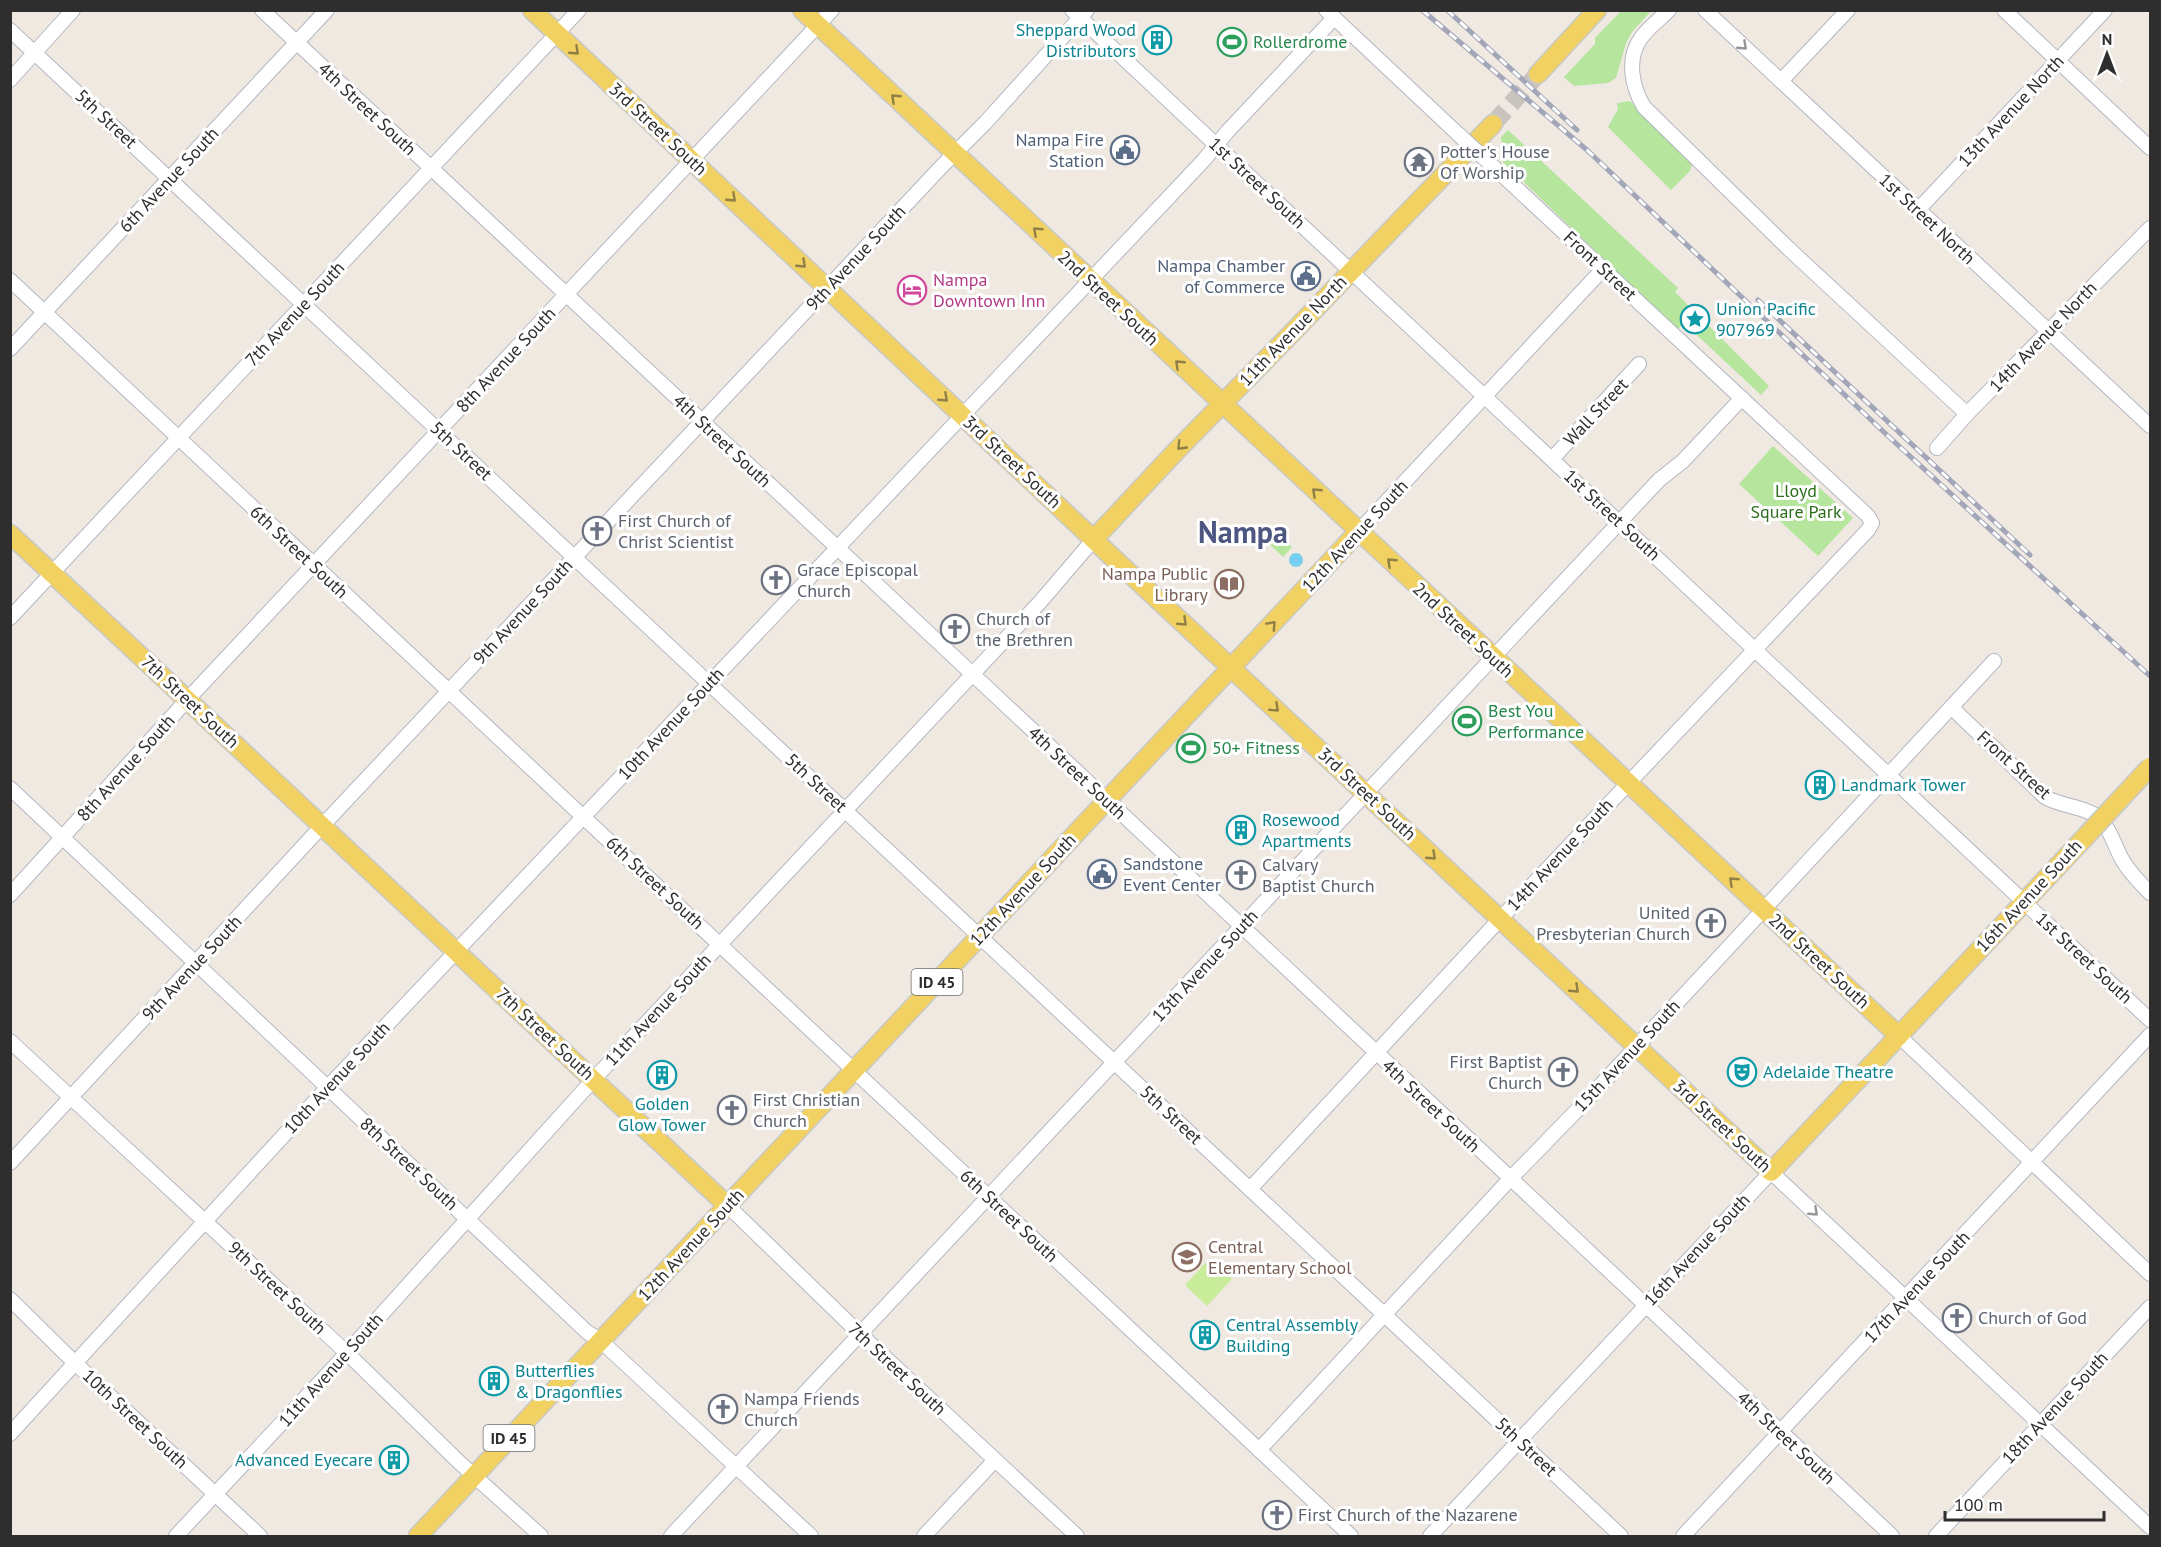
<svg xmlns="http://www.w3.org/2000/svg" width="2161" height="1547" font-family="'PT Sans',sans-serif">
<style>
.green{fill:#b6e59e}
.pitch{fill:#c9ec9a}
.water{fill:#75cff0}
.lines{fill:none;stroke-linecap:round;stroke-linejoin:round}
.major-tunnel{stroke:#c8c4bd;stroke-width:18;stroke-dasharray:18 9;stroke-linecap:butt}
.minor-casing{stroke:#b4b7c1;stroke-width:16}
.major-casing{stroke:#c9c9c9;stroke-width:21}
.minor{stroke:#fff;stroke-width:14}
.major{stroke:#f2d163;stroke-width:18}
.rail-casing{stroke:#a3a6b8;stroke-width:5}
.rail{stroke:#fff;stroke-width:3;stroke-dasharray:9;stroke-linecap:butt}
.minor-bridge-casing{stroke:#b4b7c1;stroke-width:16;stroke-linecap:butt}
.major-bridge-casing{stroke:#c9c9c9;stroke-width:21;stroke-linecap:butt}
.minor-bridge{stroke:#fff;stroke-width:14}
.major-bridge{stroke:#f2d163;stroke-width:18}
.oneway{stroke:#969696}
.oneway2{stroke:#908048}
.labels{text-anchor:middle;stroke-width:6;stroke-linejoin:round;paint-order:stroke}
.shield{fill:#fff;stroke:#6d6d6d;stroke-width:1.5}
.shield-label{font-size:16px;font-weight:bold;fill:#2e2e2e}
.culture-label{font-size:18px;fill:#0d838f;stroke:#fff;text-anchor:start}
.leisure-label{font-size:18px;fill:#27864d;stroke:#fff;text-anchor:start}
.street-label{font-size:18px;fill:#2e2e2e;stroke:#fff}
.service-label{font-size:18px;fill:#4e5e75;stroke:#fff;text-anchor:end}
.worship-label{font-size:18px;fill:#5b616d;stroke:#fff;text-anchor:start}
.hotel-label{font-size:18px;fill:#b23c85;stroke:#fff;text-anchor:start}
.park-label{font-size:18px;fill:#2c6e1b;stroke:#fff}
.education-label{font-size:18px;fill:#785e54;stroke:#fff;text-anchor:end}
.town-label{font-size:30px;font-weight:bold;fill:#4d5680;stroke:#fff}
</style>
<rect width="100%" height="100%" fill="#efe9e1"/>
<!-- green -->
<g class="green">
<path d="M1621 11H1651L1632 32 1626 43 1616 78 1608 83 1574 86 1564 77 1595 44V38Z"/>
<path d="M1630 101 1693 162 1690 171 1671 190 1608 127 1618 109 1617 103Z"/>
<path d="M1508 130 1678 288 1675 292 1769 386 1761 395 1684 323 1677 330 1502 161 1511 150 1501 141V137Z"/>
<path d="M1773 446 1853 518 1818 556 1739 484Z"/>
<path d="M1269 526 1292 547 1283 557 1260 535Z"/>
</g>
<!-- pitch -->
<path class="pitch" d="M1210 1258 1232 1279 1207 1306 1185 1285Z"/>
<!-- water -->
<circle class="water" cx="1296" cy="560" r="7"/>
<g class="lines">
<!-- major-tunnel -->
<path class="major-tunnel" d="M1493 124 1538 74"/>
<!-- minor casing -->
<g class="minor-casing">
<g id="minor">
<path d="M262 10 1088 782 1892 1536"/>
<path d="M1072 10 2150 1020"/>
<path d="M1326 10 1458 134"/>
<path d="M1669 10C1660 19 1648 28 1641 38 1626 59 1632 87 1644 107L1789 249 1967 414"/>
<path d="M1705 10 2150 426"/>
<path d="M2004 10 2150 148"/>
<path d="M10 30 1621 1536"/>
<path d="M10 80 73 10"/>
<path d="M1781 81 1848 10"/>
<path d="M1917 211 2105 10"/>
<path d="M10 280 1351 1536"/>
<path d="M10 349 327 10"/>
<path d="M1937 448 1967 414 2150 228"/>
<path d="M1552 459 1639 364"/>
<path d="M1358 532 1603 269"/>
<path d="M10 618 579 10"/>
<path d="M1951 707 2045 797C2062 807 2087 806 2101 820 2112 832 2115 848 2123 861 2130 873 2140 883 2150 893"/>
<path d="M10 788 587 1332 601 1341 811 1536"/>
<path d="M10 895 187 700 832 10"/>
<path d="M1899 1036 2150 1274"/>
<path d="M10 1041 347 1353 461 1464 541 1536"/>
<path d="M10 1163 322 826 942 166 985 123 1087 10"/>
<path d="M1250 1189 1500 919 1868 530 1872 523 1868 516 1484 158"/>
<path d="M728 1206 861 1335 1077 1536"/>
<path d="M10 1299 76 1364 260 1536"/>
<path d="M10 1434 328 1087 1203 161 1227 132 1334 18"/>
<path d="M1259 1450 1510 1179 1585 1102 1994 661"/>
<path d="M176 1536 335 1366 593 1080 1041 601 1094 539"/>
<path d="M671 1536 1659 480 1683 461 1742 398"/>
<path d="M924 1536 995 1460"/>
<path d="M1430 1536 1771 1172 2150 1527"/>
<path d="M1683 1536 2150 1035"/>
<path d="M1936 1536 2150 1307"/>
</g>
</g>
<!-- major casing -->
<g class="major-casing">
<g id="major">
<path d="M532 10 1109 554 1771 1172 2088 834"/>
<path d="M802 10 1899 1036"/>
<path d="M1538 74 1597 10"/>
<path d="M10 534 728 1206"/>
<path d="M1094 539 1178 449 1290 335 1493 124"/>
<path d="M418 1536 1358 532"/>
</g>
</g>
<!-- minor -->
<use href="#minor" class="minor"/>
<!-- major -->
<use href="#major" class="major"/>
<!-- rail casing -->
<g class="rail-casing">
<g id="rail">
<path d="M1422 10 1587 150 1888 436 2150 676"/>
<path d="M1447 10 1577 130"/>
<path d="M1758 300 2030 555"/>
</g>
</g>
<!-- rail -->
<use href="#rail" class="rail"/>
<!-- minor-bridge casing -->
<g class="minor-bridge-casing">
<path id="minor-bridge" d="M1458 134 1484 158"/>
</g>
<!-- major-bridge casing -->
<g class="major-bridge-casing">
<path id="major-bridge" d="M2088 834 2150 767"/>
</g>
<!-- minor-bridge -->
<use href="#minor-bridge" class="minor-bridge"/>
<!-- major-bridge -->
<use href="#major-bridge" class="major-bridge"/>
</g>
<!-- one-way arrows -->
<defs><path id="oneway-chevron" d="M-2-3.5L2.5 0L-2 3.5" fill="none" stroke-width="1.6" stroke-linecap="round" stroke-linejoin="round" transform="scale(1.5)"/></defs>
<g class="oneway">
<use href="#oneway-chevron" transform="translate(1743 46) rotate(43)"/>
<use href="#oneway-chevron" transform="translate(1814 1212) rotate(43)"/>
</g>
<g class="oneway2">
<use href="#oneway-chevron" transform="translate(575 51) rotate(43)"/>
<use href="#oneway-chevron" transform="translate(895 98) rotate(-137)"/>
<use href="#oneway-chevron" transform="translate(732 198) rotate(43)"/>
<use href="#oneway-chevron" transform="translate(1037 231) rotate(-137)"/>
<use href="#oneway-chevron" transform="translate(802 264) rotate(43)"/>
<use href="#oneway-chevron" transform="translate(1179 364) rotate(-137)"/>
<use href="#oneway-chevron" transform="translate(944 398) rotate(43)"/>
<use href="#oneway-chevron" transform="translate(1181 446) rotate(134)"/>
<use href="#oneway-chevron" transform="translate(1316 492) rotate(-137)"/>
<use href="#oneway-chevron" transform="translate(1391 562) rotate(-137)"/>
<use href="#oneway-chevron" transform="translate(1183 622) rotate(43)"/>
<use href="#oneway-chevron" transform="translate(1272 625) rotate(-47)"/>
<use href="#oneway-chevron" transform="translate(1275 708) rotate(43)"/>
<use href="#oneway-chevron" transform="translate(1432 856) rotate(43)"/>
<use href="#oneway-chevron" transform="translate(1733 881) rotate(-137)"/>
<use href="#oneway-chevron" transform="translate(1575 989) rotate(43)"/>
</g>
<!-- icons -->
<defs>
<g id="building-ring" transform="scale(1.5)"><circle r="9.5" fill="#fff" stroke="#0f9aa8" stroke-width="1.5"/><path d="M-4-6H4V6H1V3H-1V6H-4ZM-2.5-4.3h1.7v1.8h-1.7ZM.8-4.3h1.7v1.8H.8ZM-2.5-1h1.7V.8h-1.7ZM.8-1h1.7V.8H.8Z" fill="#0f9aa8"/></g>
<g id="stadium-ring" transform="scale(1.5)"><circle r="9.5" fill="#fff" stroke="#2e9e5b" stroke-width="1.5"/><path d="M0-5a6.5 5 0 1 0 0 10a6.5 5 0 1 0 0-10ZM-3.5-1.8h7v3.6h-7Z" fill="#2e9e5b"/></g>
<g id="civic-ring" transform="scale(1.5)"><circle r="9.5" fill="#fff" stroke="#5c6f8a" stroke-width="1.5"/><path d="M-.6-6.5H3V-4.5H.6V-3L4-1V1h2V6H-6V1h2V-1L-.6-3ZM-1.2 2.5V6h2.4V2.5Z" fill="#5c6f8a"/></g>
<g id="temple-ring" transform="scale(1.5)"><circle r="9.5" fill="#fff" stroke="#6b7280" stroke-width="1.5"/><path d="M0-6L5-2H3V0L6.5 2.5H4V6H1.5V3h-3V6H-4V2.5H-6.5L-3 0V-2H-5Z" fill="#6b7280"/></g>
<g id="hotel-ring" transform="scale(1.5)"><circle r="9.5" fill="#fff" stroke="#d1479c" stroke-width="1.5"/><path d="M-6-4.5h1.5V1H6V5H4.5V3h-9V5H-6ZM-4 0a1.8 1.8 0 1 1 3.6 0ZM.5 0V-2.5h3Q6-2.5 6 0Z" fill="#d1479c"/></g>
<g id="sight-ring" transform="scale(1.5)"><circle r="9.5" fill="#fff" stroke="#0f9aa8" stroke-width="1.5"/><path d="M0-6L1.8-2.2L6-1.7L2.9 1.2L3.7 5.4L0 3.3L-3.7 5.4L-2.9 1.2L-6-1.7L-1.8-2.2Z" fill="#0f9aa8"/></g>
<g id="church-ring" transform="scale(1.5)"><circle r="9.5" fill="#fff" stroke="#6b7280" stroke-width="1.5"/><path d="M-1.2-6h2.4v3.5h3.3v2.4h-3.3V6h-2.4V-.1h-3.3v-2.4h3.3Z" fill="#6b7280"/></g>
<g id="library-ring" transform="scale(1.5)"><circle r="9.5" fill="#fff" stroke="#8d6e63" stroke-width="1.5"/><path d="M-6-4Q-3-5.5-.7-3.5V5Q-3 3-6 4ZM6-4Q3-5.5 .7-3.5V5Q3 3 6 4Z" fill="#8d6e63"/></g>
<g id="theatre-ring" transform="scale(1.5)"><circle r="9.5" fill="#fff" stroke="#0f9aa8" stroke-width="1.5"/><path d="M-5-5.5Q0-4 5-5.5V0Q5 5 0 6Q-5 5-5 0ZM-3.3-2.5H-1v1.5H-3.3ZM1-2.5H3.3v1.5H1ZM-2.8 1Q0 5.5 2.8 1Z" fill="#0f9aa8"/></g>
<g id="school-ring" transform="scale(1.5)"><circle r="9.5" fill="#fff" stroke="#8d6e63" stroke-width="1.5"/><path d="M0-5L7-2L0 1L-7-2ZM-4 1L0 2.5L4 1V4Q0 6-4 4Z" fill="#8d6e63"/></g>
</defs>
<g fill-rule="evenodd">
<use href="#building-ring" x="1157" y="40"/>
<use href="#stadium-ring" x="1232" y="42"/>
<use href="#civic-ring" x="1125" y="150"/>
<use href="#temple-ring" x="1419" y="162"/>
<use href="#civic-ring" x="1306" y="276"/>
<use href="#hotel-ring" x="912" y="290"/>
<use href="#sight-ring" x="1695" y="319"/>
<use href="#church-ring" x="597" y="531"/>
<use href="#church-ring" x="776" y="580"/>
<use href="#library-ring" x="1229" y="584"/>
<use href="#church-ring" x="955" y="629"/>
<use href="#stadium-ring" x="1467" y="721"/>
<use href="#stadium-ring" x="1191" y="748"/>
<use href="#building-ring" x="1820" y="785"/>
<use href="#building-ring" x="1241" y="830"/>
<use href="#civic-ring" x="1102" y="874"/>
<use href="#church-ring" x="1241" y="875"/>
<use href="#church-ring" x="1711" y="923"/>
<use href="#church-ring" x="1563" y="1072"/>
<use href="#theatre-ring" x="1742" y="1072"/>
<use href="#building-ring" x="662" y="1075"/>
<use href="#church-ring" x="732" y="1110"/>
<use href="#school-ring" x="1187" y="1257"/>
<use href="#church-ring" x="1957" y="1318"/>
<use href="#building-ring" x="1205" y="1335"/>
<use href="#building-ring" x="494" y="1381"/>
<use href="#church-ring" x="723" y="1409"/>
<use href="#building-ring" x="394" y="1460"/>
<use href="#church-ring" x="1277" y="1515"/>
</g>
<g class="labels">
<!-- shield labels -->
<g class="shield">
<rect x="911.5" y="969" width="51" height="26" rx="4.5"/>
<rect x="483.5" y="1425" width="51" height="26" rx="4.5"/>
</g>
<g class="shield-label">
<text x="937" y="988">ID 45</text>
<text x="509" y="1444">ID 45</text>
</g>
<!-- culture labels -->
<g class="culture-label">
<text x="1136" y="36" text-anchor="end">Sheppard Wood<tspan x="1136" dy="21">Distributors</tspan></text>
<text x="1716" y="315">Union Pacific<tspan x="1716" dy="21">907969</tspan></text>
<text x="1841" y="791">Landmark Tower</text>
<text x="1262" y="826">Rosewood<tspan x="1262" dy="21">Apartments</tspan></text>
<text x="1763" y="1078">Adelaide Theatre</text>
<text x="662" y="1110" text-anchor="middle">Golden<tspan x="662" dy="21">Glow Tower</tspan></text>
<text x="1226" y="1331">Central Assembly<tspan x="1226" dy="21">Building</tspan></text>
<text x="515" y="1377">Butterflies<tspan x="515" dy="21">&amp; Dragonflies</tspan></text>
<text x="373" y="1466" text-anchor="end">Advanced Eyecare</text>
</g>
<!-- leisure labels -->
<g class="leisure-label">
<text x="1253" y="48">Rollerdrome</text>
<text x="1488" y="717">Best You<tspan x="1488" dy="21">Performance</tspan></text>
<text x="1212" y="754">50+ Fitness</text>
</g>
<!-- street labels -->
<g class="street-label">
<text transform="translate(367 109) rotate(43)" y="6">4th Street South</text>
<text transform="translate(2011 111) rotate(-47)" y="6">13th Avenue North</text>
<text transform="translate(106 119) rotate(43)" y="6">5th Street</text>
<text transform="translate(658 129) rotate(43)" y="6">3rd Street South</text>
<text transform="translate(169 180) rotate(-47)" y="6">6th Avenue South</text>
<text transform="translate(1257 183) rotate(43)" y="6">1st Street South</text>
<text transform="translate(1927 219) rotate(43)" y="6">1st Street North</text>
<text transform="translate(856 258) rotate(-47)" y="6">9th Avenue South</text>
<text transform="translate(1600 266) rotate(43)" y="6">Front Street</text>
<text transform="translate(1108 298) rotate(43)" y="6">2nd Street South</text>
<text transform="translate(295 314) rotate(-47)" y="6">7th Avenue South</text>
<text transform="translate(1293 331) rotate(-46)" y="6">11th Avenue North</text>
<text transform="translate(2043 337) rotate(-46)" y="6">14th Avenue North</text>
<text transform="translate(506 360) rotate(-47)" y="6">8th Avenue South</text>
<text transform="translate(1596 412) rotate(-47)" y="6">Wall Street</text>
<text transform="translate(722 441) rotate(43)" y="6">4th Street South</text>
<text transform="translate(461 451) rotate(43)" y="6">5th Street</text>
<text transform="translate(1012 462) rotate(43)" y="6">3rd Street South</text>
<text transform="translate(1612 515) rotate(43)" y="6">1st Street South</text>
<text transform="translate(1355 536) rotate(-47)" y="6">12th Avenue South</text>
<text transform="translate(299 552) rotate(43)" y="6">6th Street South</text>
<text transform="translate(523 612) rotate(-47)" y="6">9th Avenue South</text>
<text transform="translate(1463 630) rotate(43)" y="6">2nd Street South</text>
<text transform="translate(190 702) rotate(43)" y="6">7th Street South</text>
<text transform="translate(671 724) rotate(-47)" y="6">10th Avenue South</text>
<text transform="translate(2014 765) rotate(42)" y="6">Front Street</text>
<text transform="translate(126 768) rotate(-48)" y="6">8th Avenue South</text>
<text transform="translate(1077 773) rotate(43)" y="6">4th Street South</text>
<text transform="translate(816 783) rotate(43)" y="6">5th Street</text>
<text transform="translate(1367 794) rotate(43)" y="6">3rd Street South</text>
<text transform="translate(1560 855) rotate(-47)" y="6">14th Avenue South</text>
<text transform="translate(655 883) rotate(43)" y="6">6th Street South</text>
<text transform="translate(1023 890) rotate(-47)" y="6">12th Avenue South</text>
<text transform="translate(2029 896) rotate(-47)" y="6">16th Avenue South</text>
<text transform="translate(2084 958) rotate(43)" y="6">1st Street South</text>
<text transform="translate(1819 961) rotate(43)" y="6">2nd Street South</text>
<text transform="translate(1205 966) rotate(-47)" y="6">13th Avenue South</text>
<text transform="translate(192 968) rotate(-47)" y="6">9th Avenue South</text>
<text transform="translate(658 1010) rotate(-47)" y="6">11th Avenue South</text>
<text transform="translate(545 1034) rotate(43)" y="6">7th Street South</text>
<text transform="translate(1627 1056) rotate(-47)" y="6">15th Avenue South</text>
<text transform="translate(337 1078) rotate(-47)" y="6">10th Avenue South</text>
<text transform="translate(1431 1106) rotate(43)" y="6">4th Street South</text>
<text transform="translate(1171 1115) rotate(43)" y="6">5th Street</text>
<text transform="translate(1722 1126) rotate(43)" y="6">3rd Street South</text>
<text transform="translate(409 1164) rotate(43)" y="6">8th Street South</text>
<text transform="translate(1009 1216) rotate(43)" y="6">6th Street South</text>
<text transform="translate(691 1245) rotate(-47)" y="6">12th Avenue South</text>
<text transform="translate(1697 1250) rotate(-47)" y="6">16th Avenue South</text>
<text transform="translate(1917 1287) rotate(-47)" y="6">17th Avenue South</text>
<text transform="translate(277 1288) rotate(43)" y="6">9th Street South</text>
<text transform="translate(897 1369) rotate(43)" y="6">7th Street South</text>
<text transform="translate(331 1370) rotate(-48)" y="6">11th Avenue South</text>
<text transform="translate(2055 1408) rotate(-47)" y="6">18th Avenue South</text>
<text transform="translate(135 1419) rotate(43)" y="6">10th Street South</text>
<text transform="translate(1786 1438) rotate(43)" y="6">4th Street South</text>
<text transform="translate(1526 1447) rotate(43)" y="6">5th Street</text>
</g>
<!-- service labels -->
<g class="service-label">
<text x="1104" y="146">Nampa Fire<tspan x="1104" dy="21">Station</tspan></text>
<text x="1285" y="272">Nampa Chamber<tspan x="1285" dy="21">of Commerce</tspan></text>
<text x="1123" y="870" text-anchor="start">Sandstone<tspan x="1123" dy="21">Event Center</tspan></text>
</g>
<!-- worship labels -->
<g class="worship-label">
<text x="1440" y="158">Potter's House<tspan x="1440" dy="21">Of Worship</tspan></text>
<text x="618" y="527">First Church of<tspan x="618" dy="21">Christ Scientist</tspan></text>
<text x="797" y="576">Grace Episcopal<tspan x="797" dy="21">Church</tspan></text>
<text x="976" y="625">Church of<tspan x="976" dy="21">the Brethren</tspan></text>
<text x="1262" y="871">Calvary<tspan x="1262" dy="21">Baptist Church</tspan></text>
<text x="1690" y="919" text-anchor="end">United<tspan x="1690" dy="21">Presbyterian Church</tspan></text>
<text x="1542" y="1068" text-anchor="end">First Baptist<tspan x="1542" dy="21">Church</tspan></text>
<text x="753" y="1106">First Christian<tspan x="753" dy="21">Church</tspan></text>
<text x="1978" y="1324">Church of God</text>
<text x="744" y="1405">Nampa Friends<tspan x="744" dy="21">Church</tspan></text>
<text x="1298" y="1521">First Church of the Nazarene</text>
</g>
<!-- hotel labels -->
<g class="hotel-label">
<text x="933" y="286">Nampa<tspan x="933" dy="21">Downtown Inn</tspan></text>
</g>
<!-- park labels -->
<g class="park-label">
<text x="1796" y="497">Lloyd<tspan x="1796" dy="21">Square Park</tspan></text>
</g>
<!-- education labels -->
<g class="education-label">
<text x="1208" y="580">Nampa Public<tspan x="1208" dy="21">Library</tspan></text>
<text x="1208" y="1253" text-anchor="start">Central<tspan x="1208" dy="21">Elementary School</tspan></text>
</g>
<!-- town labels -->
<g class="town-label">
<text x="1243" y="543">Nampa</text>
</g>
</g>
<!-- border -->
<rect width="2161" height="1547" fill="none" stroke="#2e2e2e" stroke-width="24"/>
<!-- north arrow -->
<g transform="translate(2107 54)" stroke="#ffffff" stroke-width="4.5" paint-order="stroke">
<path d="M0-4.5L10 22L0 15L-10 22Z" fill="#2e2e2e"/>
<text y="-9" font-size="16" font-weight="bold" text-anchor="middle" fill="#2e2e2e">N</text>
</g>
<!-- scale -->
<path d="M1945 1511v9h159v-9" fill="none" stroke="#2e2e2e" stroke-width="3"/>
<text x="1954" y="1511" font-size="18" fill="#2e2e2e" stroke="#ffffff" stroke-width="4.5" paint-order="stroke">100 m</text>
</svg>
